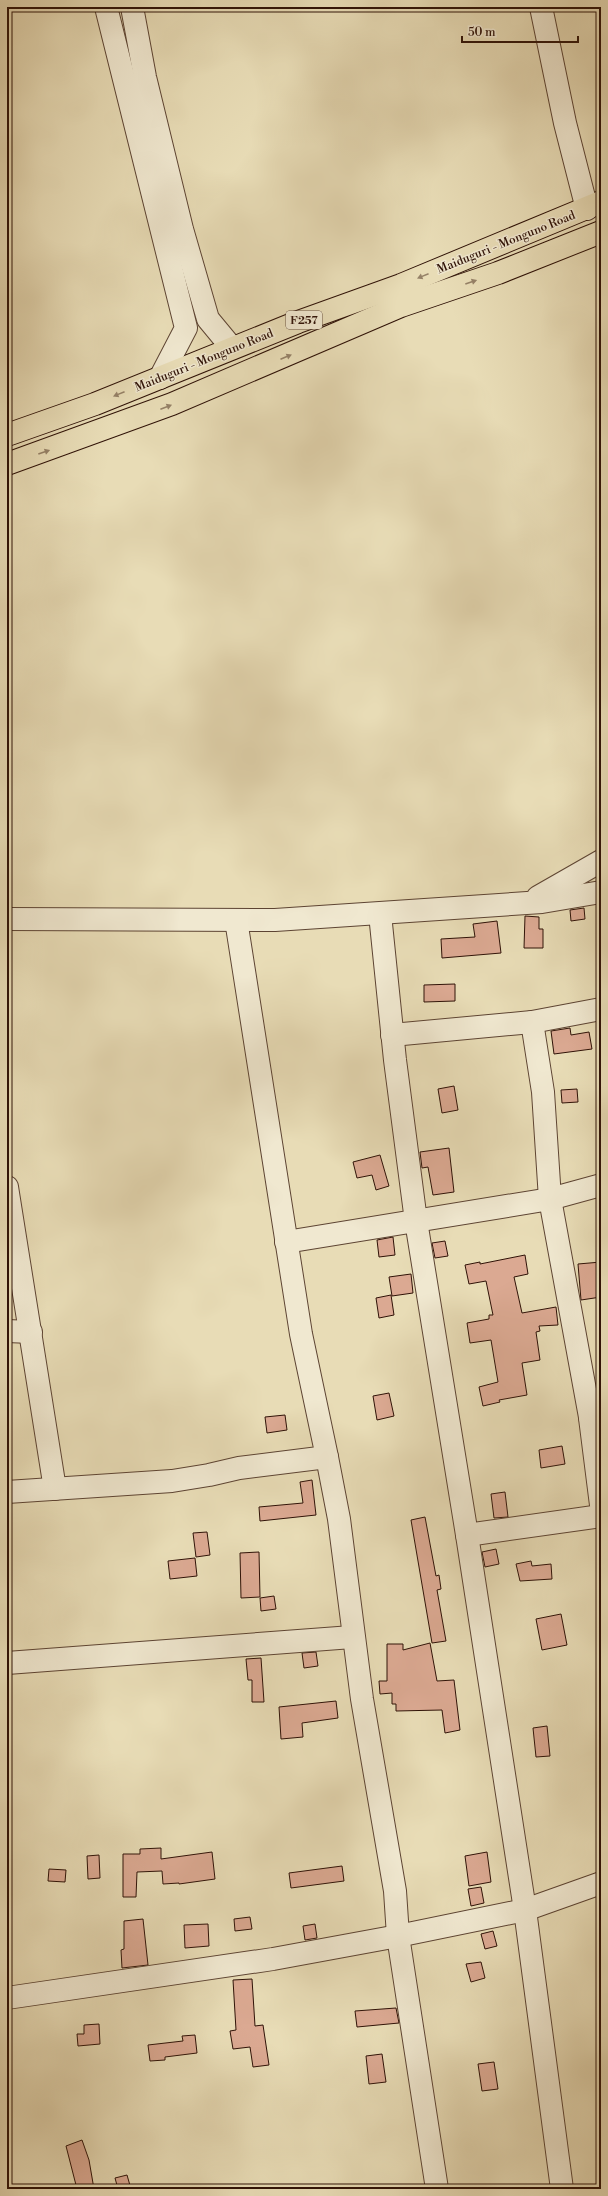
<svg xmlns="http://www.w3.org/2000/svg" width="608" height="2196" font-family="'Libre Bodoni',serif">
<style>
.building{fill:#dba992;stroke:#2f1207}
.lines{fill:none;stroke-linecap:round;stroke-linejoin:round}
.minor-casing{stroke:#5d4433;stroke-width:24}
.major-casing{stroke:#2f1207;stroke-width:24}
.minor{stroke:#f0e8d0;stroke-width:22}
.major{stroke:#e8dcb6;stroke-width:22}
.oneway{fill:#958167}
.labels{text-anchor:middle;stroke-width:3;stroke-linejoin:round;paint-order:stroke}
.shield{fill:#f0e8d0;stroke:#695243;stroke-width:1}
.shield-label{font-size:11px;font-weight:bold;fill:#2f1207}
.street-label{font-size:12px;fill:#2f1207;stroke:#f0e8d0}
</style>
<rect width="100%" height="100%" fill="#e8dcb6"/>
<filter id="stains"><feTurbulence type="fractalNoise" baseFrequency=".005" numOctaves="4"/><feColorMatrix values="0 0 0 0 .2 0 0 0 0 .09 0 0 0 0 .02 0 0 0 .5 -.17"/></filter>
<radialGradient id="worn" r=".72"><stop offset=".6" stop-color="#630" stop-opacity="0"/><stop offset="1" stop-color="#630" stop-opacity=".3"/></radialGradient>
<!-- building -->
<g class="building">
<path d="M584 908 585 919 571 921 570 910Z"/>
<path d="M525 916 539 917V929H543V948H524Z"/>
<path d="M497 921 501 953 442 958 441 939 475 937 473 924Z"/>
<path d="M455 984V1001L424 1002V985Z"/>
<path d="M570 1028 571 1035 589 1032 592 1049 554 1054 551 1031Z"/>
<path d="M454 1086 458 1110 442 1113 438 1089Z"/>
<path d="M577 1089 578 1102 562 1103 561 1090Z"/>
<path d="M449 1148 454 1192 433 1195 428 1167 422 1168 420 1152Z"/>
<path d="M380 1155 389 1186 376 1190 372 1175 357 1178 353 1162Z"/>
<path d="M393 1237 395 1255 379 1257 377 1240Z"/>
<path d="M445 1241 448 1256 435 1258 432 1243Z"/>
<path d="M525 1255 528 1274 514 1277 522 1313 556 1307 558 1325 539 1326 540 1331 536 1332 540 1360 522 1363 527 1395 499 1400 500 1402 483 1406 479 1387 498 1382 491 1340 470 1343 467 1323 489 1319V1315H493L486 1281 469 1284 465 1265 480 1262V1264Z"/>
<path d="M601 1262V1297L581 1300 578 1264Z"/>
<path d="M411 1274 413 1293 392 1296 389 1277Z"/>
<path d="M391 1295 394 1315 379 1318 376 1298Z"/>
<path d="M389 1393 394 1416 377 1420 373 1396Z"/>
<path d="M285 1415 287 1430 267 1433 265 1417Z"/>
<path d="M562 1446 565 1464 541 1468 539 1450Z"/>
<path d="M312 1480 316 1515 260 1521 259 1507 303 1503 300 1482Z"/>
<path d="M505 1492 508 1517 494 1518 491 1494Z"/>
<path d="M425 1517 436 1576 439 1575 441 1589 437 1590 446 1641 432 1643 411 1520Z"/>
<path d="M207 1532 210 1555 196 1557 193 1533Z"/>
<path d="M496 1549 499 1564 485 1567 482 1552Z"/>
<path d="M259 1552 260 1597 241 1598 240 1553Z"/>
<path d="M195 1558 197 1576 170 1579 168 1561Z"/>
<path d="M531 1561 532 1566 551 1564 552 1579 520 1581 516 1564Z"/>
<path d="M274 1596 276 1609 261 1611 260 1598Z"/>
<path d="M561 1614 567 1645 542 1650 536 1619Z"/>
<path d="M430 1643 437 1681 454 1680 460 1730 445 1733 442 1710 396 1711V1704H392V1693L380 1694 379 1681H387V1644H403V1650Z"/>
<path d="M316 1652 318 1666 304 1668 302 1653Z"/>
<path d="M261 1658 264 1702H252V1680H248L246 1659Z"/>
<path d="M336 1701 338 1718 302 1723 303 1737 281 1739 279 1707Z"/>
<path d="M547 1726 550 1756 536 1757 533 1728Z"/>
<path d="M161 1848V1859L212 1852 215 1879 179 1884V1883L163 1884 162 1871 137 1872 136 1897H123V1854H140V1849Z"/>
<path d="M487 1852 491 1882 469 1886 465 1856Z"/>
<path d="M99 1855 100 1878 88 1879 87 1856Z"/>
<path d="M342 1866 344 1881 291 1888 289 1873Z"/>
<path d="M49 1869 66 1870 65 1882 48 1881Z"/>
<path d="M481 1887 484 1903 471 1906 468 1889Z"/>
<path d="M250 1917 252 1929 235 1931 234 1919Z"/>
<path d="M143 1919 148 1965 122 1968 121 1950 124 1949V1921Z"/>
<path d="M208 1924 209 1946 185 1948 184 1925Z"/>
<path d="M315 1924 317 1938 305 1940 303 1926Z"/>
<path d="M493 1931 497 1946 485 1949 481 1934Z"/>
<path d="M481 1962 485 1978 471 1982 466 1964Z"/>
<path d="M252 1979 255 2026 263 2025 269 2065 253 2067 250 2047 233 2049 230 2031 236 2030 233 1980Z"/>
<path d="M396 2008 399 2023 357 2027 355 2011Z"/>
<path d="M99 2024 100 2044 78 2046 77 2034H84V2025Z"/>
<path d="M195 2035 197 2053 165 2057V2060L150 2061 148 2045 183 2041 182 2036Z"/>
<path d="M382 2054 386 2082 369 2084 366 2056Z"/>
<path d="M494 2062 498 2089 482 2091 478 2064Z"/>
<path d="M82 2140 89 2160 94 2189H77L66 2146Z"/>
<path d="M127 2175 131 2189H118L115 2178Z"/>
</g>
<g class="lines">
<!-- minor casing -->
<g class="minor-casing">
<g id="minor">
<path d="M106 7 186 328 160 378"/>
<path d="M132 7 145 77 182 229 208 319 232 348"/>
<path d="M541 7 565 123 587 209"/>
<path d="M538 897 601 861"/>
<path d="M380 914 395 1060 416 1221 467 1535 525 1910 562 2189"/>
<path d="M7 919 275 920 542 902 601 892"/>
<path d="M532 1022 543 1092 550 1199 590 1417"/>
<path d="M392 1035 532 1022 601 1009"/>
<path d="M7 1187 55 1489"/>
<path d="M286 1242 550 1199 601 1185"/>
<path d="M7 1331 31 1332"/>
<path d="M598 1405 590 1418 601 1505"/>
<path d="M327 1457 339 1519 362 1699 395 1891 398 1936 437 2189"/>
<path d="M7 1492 172 1481 209 1475 239 1468 327 1457 301 1334 236 920"/>
<path d="M467 1535 601 1516"/>
<path d="M7 1663 352 1637"/>
<path d="M7 1998 273 1959 398 1936 525 1910 601 1883"/>
</g>
</g>
<!-- major casing -->
<g class="major-casing">
<g id="major">
<path d="M7 435 95 404 298 322 401 285 601 202"/>
<path d="M7 464 172 404 401 306 498 273 601 232"/>
</g>
</g>
<!-- minor -->
<use href="#minor" class="minor"/>
<!-- major -->
<use href="#major" class="major"/>
</g>
<!-- one-way arrows -->
<defs><path id="oneway-solid" d="M-6-.8H1V-3.2L6.5 0L1 3.2V.8H-6Z"/></defs>
<g class="oneway">
<use href="#oneway-solid" transform="translate(423 276) rotate(158)"/>
<use href="#oneway-solid" transform="translate(471 282) rotate(-19)"/>
<use href="#oneway-solid" transform="translate(286 357) rotate(-23)"/>
<use href="#oneway-solid" transform="translate(119 394) rotate(158)"/>
<use href="#oneway-solid" transform="translate(166 407) rotate(-21)"/>
<use href="#oneway-solid" transform="translate(44 452) rotate(-19)"/>
</g>
<g class="labels">
<!-- shield labels -->
<rect class="shield" x="286" y="311" width="36" height="18" rx="3"/>
<g class="shield-label">
<text x="304" y="324">F257</text>
</g>
<!-- street labels -->
<g class="street-label">
<text transform="translate(506 242) rotate(-22)" y="4">Maiduguri - Monguno Road</text>
<text transform="translate(204 360) rotate(-22)" y="4">Maiduguri - Monguno Road</text>
</g>
</g>
<!-- margin -->
<rect width="608" height="2196" fill="none" stroke="#e8dcb6" stroke-width="24"/>
<rect x="8" y="8" width="592" height="2180" fill="none" stroke="#2f1207" stroke-width="2"/>
<rect x="12" y="12" width="584" height="2172" fill="none" stroke="#2f1207"/>
<!-- scale -->
<path d="M462 36v6h116v-6" fill="none" stroke="#2f1207" stroke-width="2"/>
<text x="468" y="36" font-size="12" fill="#2f1207" stroke="#f0e8d0" stroke-width="3" paint-order="stroke">50 m</text>
<rect width="100%" height="100%" filter="url(#stains)"/>
<rect width="100%" height="100%" fill="url(#worn)"/>
</svg>
